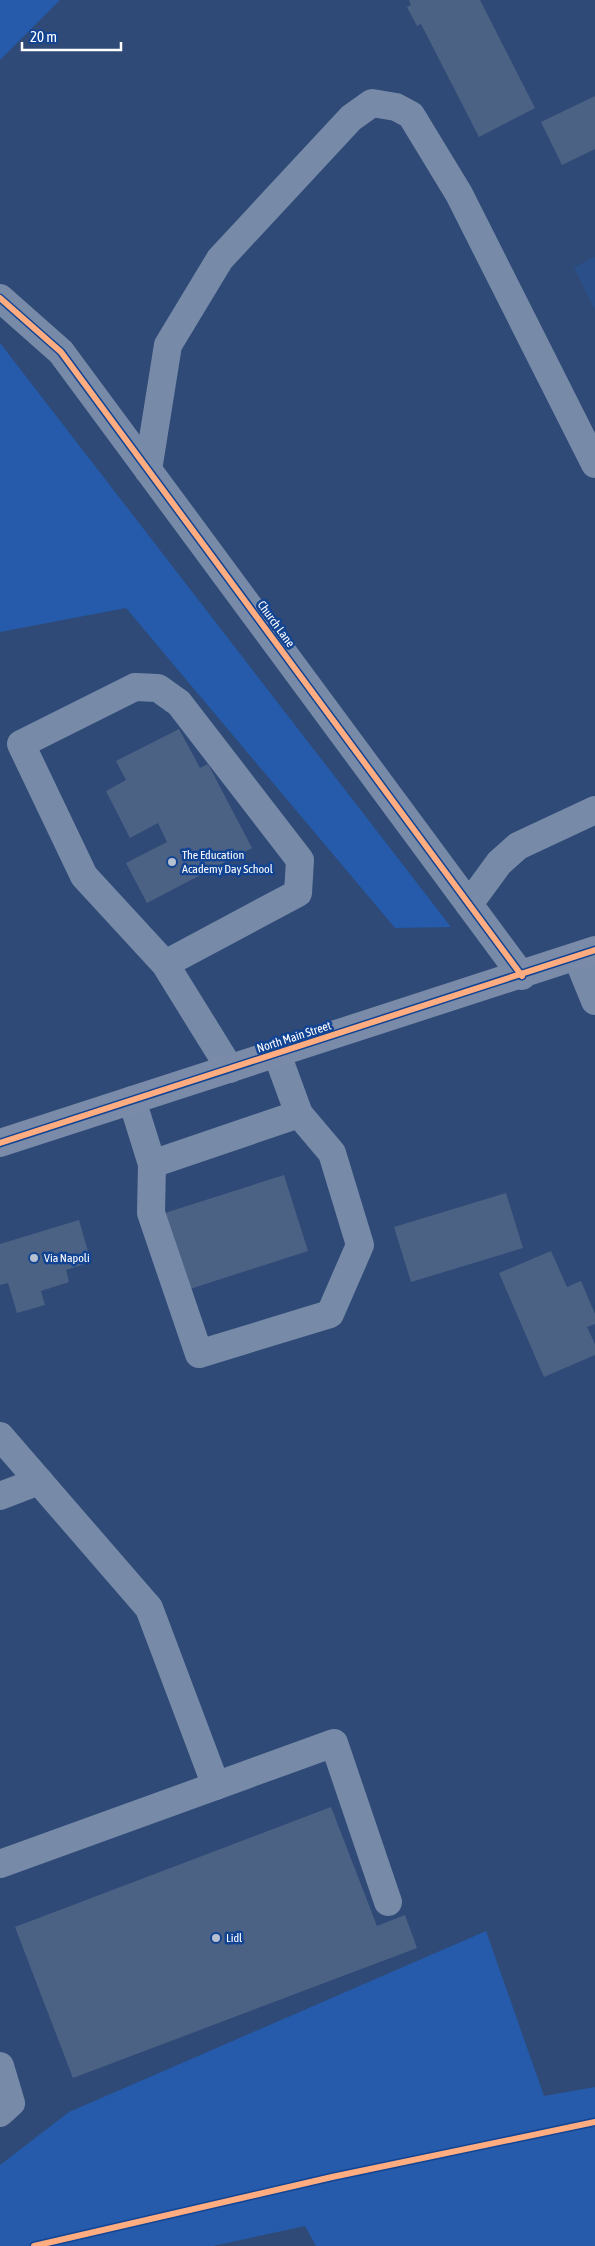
<svg xmlns="http://www.w3.org/2000/svg" width="595" height="2246" font-family="'Asap Condensed',sans-serif">
<style>
.green{fill:#255baa}
.water{fill:#2b4f89}
.building{fill:#4c6285}
.lines{fill:none;stroke-linecap:round;stroke-linejoin:round}
.minor{stroke:#778ba9;stroke-width:28}
.highway{stroke:#7a8ba9;stroke-width:28}
.cycleway-casing{stroke:#124493;stroke-width:9}
.cycleway{stroke:#ffac80;stroke-width:6}
.poi-dot{fill:#b6c0cf;stroke:#124493;stroke-width:2}
.labels{text-anchor:middle;stroke-width:5;stroke-linejoin:round;paint-order:stroke}
.street-label{font-size:12px;fill:#fff;stroke:#124493}
.poi-label{font-size:12px;fill:#fff;stroke:#124493;text-anchor:start}
</style>
<rect width="100%" height="100%" fill="#2f4a76"/>
<!-- green -->
<g class="green">
<path d="M0 0H60L0 60Z"/>
<path d="M0 343 451 927 395 928 126 608 0 632Z"/>
<path d="M486 1931 544 2096 595 2087V2246H316L305 2226 213 2246H0V2165L69 2112Z"/>
</g>
<!-- water -->
<path class="water" d="M595 257V311L574 267Z"/>
<!-- building -->
<g class="building">
<path d="M409 0H480L535 108 479 137 421 24 417 26 407 7 411 5Z"/>
<path d="M595 96V149L562 165 541 122Z"/>
<path d="M179 729 200 768 208 764 252 848 147 903 126 863 167 842 158 823 130 838 106 791 126 780 116 761Z"/>
<path d="M284 1175 308 1251 190 1289 165 1213Z"/>
<path d="M506 1193 523 1248 411 1282 394 1227Z"/>
<path d="M79 1220 91 1262 66 1270 69 1282 41 1291 45 1305 17 1313 8 1283 0 1285V1244Z"/>
<path d="M551 1251 567 1287 581 1281 595 1314V1324L587 1327 595 1344V1355L544 1377 499 1273Z"/>
<path d="M331 1807 377 1926 405 1915 417 1948 73 2078 15 1927Z"/>
</g>
<g class="lines">
<!-- minor -->
<g class="minor">
<path d="M0 298 61 352 522 976"/>
<path d="M148 470 168 345 220 259 351 118 372 103 396 107 411 115 459 194 595 464"/>
<path d="M469 904 499 863 518 846 595 810"/>
<path d="M577 957 595 1001"/>
<path d="M165 964 298 893 300 860 179 703 158 688 135 687 21 744 84 876 165 964 230 1069"/>
<path d="M132 1100 152 1164 151 1213 199 1354 330 1314 360 1245 332 1153 299 1114 277 1054"/>
<path d="M152 1164 299 1114"/>
<path d="M0 1436 149 1608 216 1786"/>
<path d="M0 1496 39 1481"/>
<path d="M0 1864 334 1743 388 1902"/>
<path d="M0 2066 11 2103 0 2113"/>
</g>
<!-- highway -->
<path class="highway" d="M0 1143 595 950"/>
<!-- cycleway casing -->
<g class="cycleway-casing">
<g id="cycleway">
<path d="M0 298 61 352 522 976"/>
<path d="M0 1143 595 950"/>
<path d="M34 2246 332 2177 595 2122"/>
</g>
</g>
<!-- cycleway -->
<use href="#cycleway" class="cycleway"/>
</g>
<!-- markers -->
<g class="poi-dot">
<circle cx="172" cy="862" r="5"/>
<circle cx="34" cy="1258" r="5"/>
<circle cx="216" cy="1938" r="5"/>
</g>
<g class="labels">
<!-- street labels -->
<g class="street-label">
<text transform="translate(276 624) rotate(54)" y="4">Church Lane</text>
<text transform="translate(294 1037) rotate(-18)" y="4">North Main Street</text>
</g>
<!-- poi labels -->
<g class="poi-label">
<text x="182" y="859">The Education<tspan x="182" dy="14">Academy Day School</tspan></text>
<text x="44" y="1262">Via Napoli</text>
<text x="226" y="1942">Lidl</text>
</g>
</g>
<!-- scale -->
<path d="M22 42v8h99v-8" fill="none" stroke="#ffffff" stroke-width="2.5"/>
<text x="30" y="42" font-size="15" fill="#ffffff" stroke="#124493" stroke-width="4" paint-order="stroke">20 m</text>
</svg>
